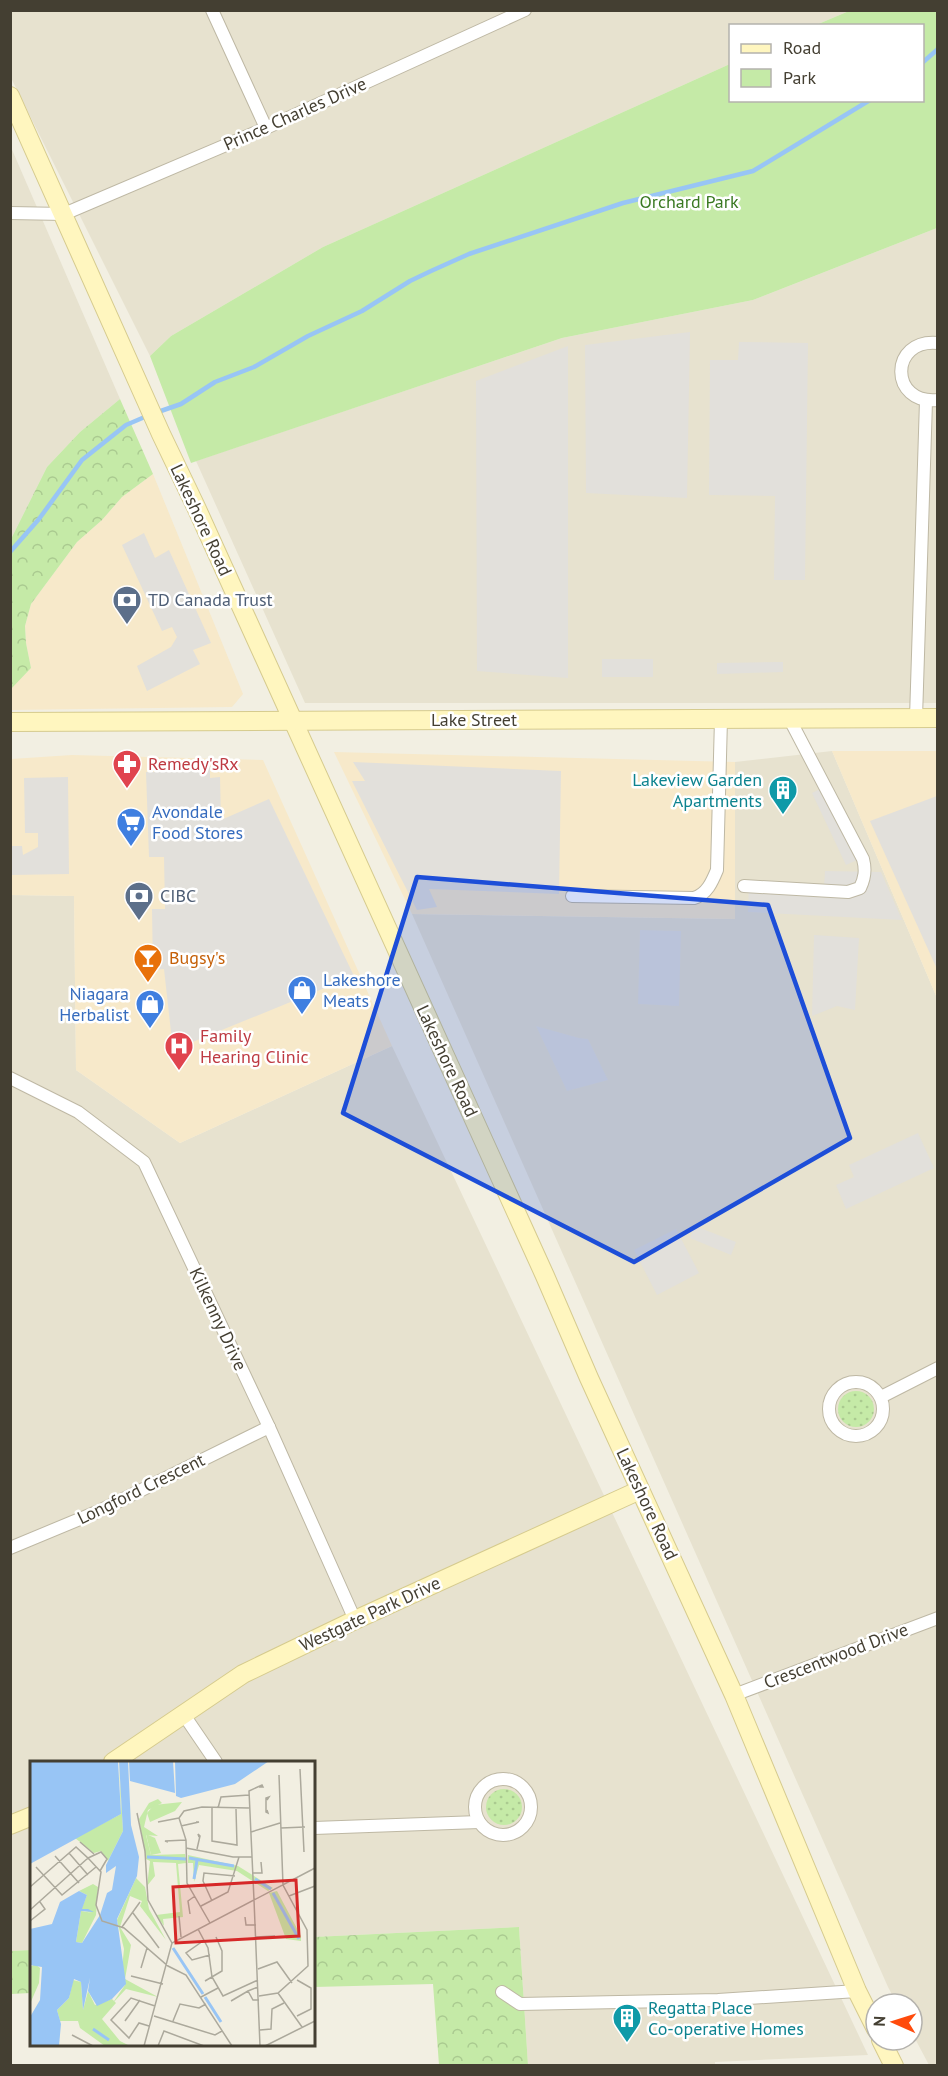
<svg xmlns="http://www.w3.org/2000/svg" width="948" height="2076" font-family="'PT Sans',sans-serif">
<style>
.residential{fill:#e7e2cf}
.commercial{fill:#f7e9ca}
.grass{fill:url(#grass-dots)}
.forest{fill:url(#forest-crowns)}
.park{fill:#c5eaa7}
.parking{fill:#e2e0db}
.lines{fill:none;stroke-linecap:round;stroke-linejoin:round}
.stream{stroke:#98c5f5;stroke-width:4.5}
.street-casing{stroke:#beb8a4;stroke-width:14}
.secondary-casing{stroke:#d6cb8e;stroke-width:20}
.street{stroke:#fff;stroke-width:12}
.secondary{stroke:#fff6bf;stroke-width:18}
.marked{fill:#1d4ed8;fill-opacity:0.2;stroke:#1d4ed8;stroke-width:4.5;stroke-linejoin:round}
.labels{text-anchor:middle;stroke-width:5;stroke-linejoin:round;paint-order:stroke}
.street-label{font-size:18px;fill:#443f32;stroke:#fff}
.park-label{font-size:18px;fill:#3a7922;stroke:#fff}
.service-label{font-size:18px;fill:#4e5e75;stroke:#fff;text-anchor:start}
.health-label{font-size:18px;fill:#be3a42;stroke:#fff;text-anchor:start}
.culture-label{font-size:18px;fill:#0d838f;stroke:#fff;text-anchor:end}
.shop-label{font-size:18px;fill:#366cbe;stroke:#fff;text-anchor:start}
.food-label{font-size:18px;fill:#c56008;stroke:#fff;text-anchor:start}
.inset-river{fill:none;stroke:#98c5f5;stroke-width:3}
.inset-road{fill:none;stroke:#aca99c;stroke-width:1.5}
.view{fill:#d62828;fill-opacity:0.15;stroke:#d62828;stroke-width:3}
.inset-edge{fill:none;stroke:#443f32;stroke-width:3}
</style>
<defs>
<pattern id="grass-dots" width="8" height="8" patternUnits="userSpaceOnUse" patternTransform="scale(1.5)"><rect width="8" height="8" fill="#c5eaa7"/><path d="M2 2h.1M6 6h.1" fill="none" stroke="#aaca90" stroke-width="1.8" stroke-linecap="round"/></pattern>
<pattern id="forest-crowns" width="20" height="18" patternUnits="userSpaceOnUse" patternTransform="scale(1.5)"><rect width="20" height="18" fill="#c5eaa7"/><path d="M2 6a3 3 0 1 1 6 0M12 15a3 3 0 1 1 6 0" fill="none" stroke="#aaca90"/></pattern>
</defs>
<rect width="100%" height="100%" fill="#f2efe2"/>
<!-- residential -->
<g class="residential">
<path d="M11 11H849L816 25 730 26V64L323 247 171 336 150 356 11 78Z"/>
<path d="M10 145 120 399 80 432 47 467 11 539Z"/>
<path d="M937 228V703H305L196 461 562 338 753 300Z"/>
<path d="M832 751 937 998V2065H929L912 2033V2004H897L888 1987 412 914 734 919 735 762Z"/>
<path d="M10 895 74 896 76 1070 180 1143 392 1046 868 2055 715 2062V2066L528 2065 519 1927 314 1937V1762H32L31 1950 11 1951Z"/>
</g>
<!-- commercial -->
<g class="commercial">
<path d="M153 474 243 694 232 707 11 710 10 689 31 668 26 643 25 626 31 604 77 542 102 520 122 497Z"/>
<path d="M832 751H937V998Z"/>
<path d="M334 752 735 762V919L412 914Z"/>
<path d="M72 755 263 760 392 1046 180 1143 76 1070 74 896 11 895V759Z"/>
</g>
<!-- grass -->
<g class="grass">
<circle cx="856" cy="1409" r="18"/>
<circle cx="504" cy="1807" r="18"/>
</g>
<!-- forest -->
<g class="forest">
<path d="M120 399 153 474 122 497 102 520 77 542 31 604 25 626 26 643 31 668 11 689V539L47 467 80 432Z"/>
<path d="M519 1927 528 2065H439L433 1984 314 1987V1937Z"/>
<path d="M31 1950V1993L11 1994V1951Z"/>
</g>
<!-- park -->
<path class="park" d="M849 11H937V228L753 300 562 338 191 463 150 356 171 336 323 247 730 64V100H922V26L816 25Z"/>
<!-- parking -->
<g class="parking">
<path d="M690 332 687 498 586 493 585 345Z"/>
<path d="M739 342 808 343 805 580H774L775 496 709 495 710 360H738Z"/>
<path d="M568 346V678L477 671 476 381Z"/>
<path d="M144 533 155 558 169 550 211 643 193 650 200 664 147 691 137 666 171 647 177 637 172 627 162 631 122 545Z"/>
<rect x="602" y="659" width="51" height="18"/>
<path d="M783 662V672L717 674V663Z"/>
<path d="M162 762 210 766V778L220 777 221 820 269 799 354 976 173 1050 164 969 153 970 152 909H165L164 857H149L146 772H161Z"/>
<path d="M353 762 561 771 559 894 429 889 437 907 417 910 352 781H365Z"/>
<path d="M68 777 69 874 11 875V846H22L23 855 38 847V833H25L24 778Z"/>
<path d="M824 787 859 859 846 865 812 793Z"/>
<path d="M937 796 938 797 937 969 870 821Z"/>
<path d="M825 871 881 872 902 920 748 912 749 884 824 887Z"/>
<path d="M640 930 681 931 679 1006 638 1004Z"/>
<path d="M814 935 859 938 855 1010 837 1006 812 1016Z"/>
<path d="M536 1026 579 1038 588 1039 608 1080 567 1091Z"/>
<path d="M918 1133 934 1168 846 1209 836 1185 854 1177 849 1165Z"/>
<path d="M695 1226 736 1242 731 1255 690 1238Z"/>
<path d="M676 1229 699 1273 657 1295 634 1250Z"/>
</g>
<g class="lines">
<!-- stream -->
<g class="stream">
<path d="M922 63 938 49"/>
<path d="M155 413 181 404 215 382 254 367 308 336 362 311 410 281 431 271 469 254 623 203 753 171 870 100"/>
<path d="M10 552 39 519 82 460 126 425 147 416"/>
</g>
<!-- street casing -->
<g class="street-casing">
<g id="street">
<path d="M212 10 266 128"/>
<path d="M10 213 64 214 266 128 525 10"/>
<path d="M938 343C889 338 889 405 938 400"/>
<path d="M916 718 926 401"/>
<path d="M744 886 848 892 860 888C865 878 866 870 863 859L789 718"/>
<path d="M572 896 694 898C707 894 712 882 717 870L721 719"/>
<path d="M10 1078 78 1112 144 1162 269 1427 355 1620"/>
<circle cx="856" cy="1409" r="27"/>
<path d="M881 1397 938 1368"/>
<path d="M10 1548 99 1511 269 1427"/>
<path d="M734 1695 938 1618"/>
<path d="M184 1715 216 1762"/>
<circle cx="503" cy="1807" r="28"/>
<path d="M314 1828 479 1822"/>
<path d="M502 1992 520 2004 718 2000 857 1991"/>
</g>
</g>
<!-- secondary casing -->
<g class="secondary-casing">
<g id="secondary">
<path d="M10 96 161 434 196 507 545 1276 589 1378 734 1695 857 1991 876 2029"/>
<path d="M10 722 938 718"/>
<path d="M113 1762 243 1674 355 1620 640 1490"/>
<path d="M10 1825 32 1816"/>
<path d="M881 2040 894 2066"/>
</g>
</g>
<!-- street -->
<use href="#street" class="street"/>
<!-- secondary -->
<use href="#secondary" class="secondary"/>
</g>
<!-- marked area -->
<path class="marked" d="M417 877 768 905 850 1138 634 1262 343 1113Z"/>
<!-- icons -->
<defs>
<g id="bank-pin" transform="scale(1.5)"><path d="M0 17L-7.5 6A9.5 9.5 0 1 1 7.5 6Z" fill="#5c6f8a" stroke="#fff"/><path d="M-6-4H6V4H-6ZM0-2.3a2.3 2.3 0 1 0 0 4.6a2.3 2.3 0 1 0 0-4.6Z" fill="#fff"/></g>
<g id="pharmacy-pin" transform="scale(1.5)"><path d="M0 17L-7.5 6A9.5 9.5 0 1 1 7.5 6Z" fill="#e0444e" stroke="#fff"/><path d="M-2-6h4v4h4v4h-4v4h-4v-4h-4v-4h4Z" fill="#fff"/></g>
<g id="building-pin" transform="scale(1.5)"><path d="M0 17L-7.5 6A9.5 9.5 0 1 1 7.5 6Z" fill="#0f9aa8" stroke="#fff"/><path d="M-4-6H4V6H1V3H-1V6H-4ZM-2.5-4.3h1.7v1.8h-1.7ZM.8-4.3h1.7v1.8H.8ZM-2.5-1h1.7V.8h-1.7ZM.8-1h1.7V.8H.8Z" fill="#fff"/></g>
<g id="supermarket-pin" transform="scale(1.5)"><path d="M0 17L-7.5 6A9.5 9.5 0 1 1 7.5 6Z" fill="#3f7fe0" stroke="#fff"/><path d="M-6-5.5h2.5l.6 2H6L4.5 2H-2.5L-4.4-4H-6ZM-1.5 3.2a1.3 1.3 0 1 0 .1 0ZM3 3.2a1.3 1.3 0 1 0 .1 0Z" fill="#fff"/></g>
<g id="bar-pin" transform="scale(1.5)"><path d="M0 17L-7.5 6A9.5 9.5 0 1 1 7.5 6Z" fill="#e8710a" stroke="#fff"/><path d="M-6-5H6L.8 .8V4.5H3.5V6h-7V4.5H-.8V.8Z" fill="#fff"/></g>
<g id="shop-pin" transform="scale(1.5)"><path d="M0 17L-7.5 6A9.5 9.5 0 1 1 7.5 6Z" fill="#3f7fe0" stroke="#fff"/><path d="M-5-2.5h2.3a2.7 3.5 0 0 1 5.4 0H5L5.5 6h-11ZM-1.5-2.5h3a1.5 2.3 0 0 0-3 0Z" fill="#fff"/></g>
<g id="hospital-pin" transform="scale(1.5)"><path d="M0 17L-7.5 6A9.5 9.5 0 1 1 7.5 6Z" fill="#e0444e" stroke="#fff"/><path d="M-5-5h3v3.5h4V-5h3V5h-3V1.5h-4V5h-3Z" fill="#fff"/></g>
</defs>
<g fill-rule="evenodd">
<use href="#bank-pin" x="127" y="600"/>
<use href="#pharmacy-pin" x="127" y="764"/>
<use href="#building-pin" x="783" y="790"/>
<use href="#supermarket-pin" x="131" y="822"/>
<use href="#bank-pin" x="139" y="896"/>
<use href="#bar-pin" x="148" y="958"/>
<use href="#shop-pin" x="302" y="990"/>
<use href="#shop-pin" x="150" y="1004"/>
<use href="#hospital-pin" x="179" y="1046"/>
<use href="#building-pin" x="627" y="2018"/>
</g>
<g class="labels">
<!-- street labels -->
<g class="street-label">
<text transform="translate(295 114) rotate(-24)" y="6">Prince Charles Drive</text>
<text transform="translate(201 520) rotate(65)" y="6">Lakeshore Road</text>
<text x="474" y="726">Lake Street</text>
<text transform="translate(447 1061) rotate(65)" y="6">Lakeshore Road</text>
<text transform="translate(218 1319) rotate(65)" y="6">Kilkenny Drive</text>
<text transform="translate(141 1489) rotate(-26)" y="6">Longford Crescent</text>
<text transform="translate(647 1504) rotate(65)" y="6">Lakeshore Road</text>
<text transform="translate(370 1614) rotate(-25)" y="6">Westgate Park Drive</text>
<text transform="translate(836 1656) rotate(-21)" y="6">Crescentwood Drive</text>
</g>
<!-- park labels -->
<g class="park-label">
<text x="689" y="208">Orchard Park</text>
</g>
<!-- service labels -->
<g class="service-label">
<text x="148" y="606">TD Canada Trust</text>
<text x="160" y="902">CIBC</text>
</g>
<!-- health labels -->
<g class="health-label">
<text x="148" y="770">Remedy'sRx</text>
<text x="200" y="1042">Family<tspan x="200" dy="21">Hearing Clinic</tspan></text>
</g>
<!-- culture labels -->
<g class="culture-label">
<text x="762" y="786">Lakeview Garden<tspan x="762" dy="21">Apartments</tspan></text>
<text x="648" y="2014" text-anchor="start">Regatta Place<tspan x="648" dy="21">Co-operative Homes</tspan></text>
</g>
<!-- shop labels -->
<g class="shop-label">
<text x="152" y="818">Avondale<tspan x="152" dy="21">Food Stores</tspan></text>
<text x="323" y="986">Lakeshore<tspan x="323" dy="21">Meats</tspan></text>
<text x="129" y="1000" text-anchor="end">Niagara<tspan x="129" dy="21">Herbalist</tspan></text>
</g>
<!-- food labels -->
<g class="food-label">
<text x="169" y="964">Bugsy's</text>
</g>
</g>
<!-- overview -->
<g transform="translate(30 1761)">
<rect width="285" height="285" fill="#f2efe2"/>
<path d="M116 73 125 77 131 92 121 94ZM5 203 10 207 9 222 0 243V206Z" fill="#c5eaa7"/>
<path d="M128 38 132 42 118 49 114 66 128 75 116 74 121 94 155 93 156 102 148 103 153 156 133 158 134 165 126 154 150 151 146 102 123 101 125 115 117 125 120 100 116 98 109 58 119 42ZM158 94 208 105 243 127 238 130 207 110 169 104 164 121 163 102H158ZM106 117 115 126 119 148 136 179 110 145 112 140 100 135 90 166 101 184 95 218 128 236 96 228 82 243 95 224 92 207 94 188 87 159Z" fill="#c5eaa7"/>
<path d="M89 0 93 70 78 100 71 90 64 92 45 77 91 53ZM152 41 145 50 120 61 117 52 124 44ZM63 123 68 126 66 154 52 182 46 181 51 150 63 152 51 149 57 134 49 130ZM247 130 271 175V180L256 178 239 132ZM43 219 51 221 53 249 58 230 65 244 82 238 86 242 72 258 90 280 100 285H75L50 267 48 260H30L27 249 39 237Z" fill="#c5eaa7"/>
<path d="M0 0H88L91 53 0 103ZM89 0H98L101 64 109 96 107 115 87 158 96 223 82 238 67 245 58 230 60 217 53 249 51 221 44 218 39 237 27 249 31 263 29 285H0V256L10 239 12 206 0 204V168L22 163 30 141 49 130 57 134 52 148H58L64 151 51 150 46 181 52 182 70 154 77 132 82 129 86 105 76 112V104L93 70ZM99 0H143L145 32 100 20ZM145 0H239L205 23 151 37 146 35Z" fill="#98c5f5"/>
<path class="inset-river" d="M117 96 156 98M159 97 204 105M164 118 167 99M225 118 241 128M243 132 269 178M143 187 173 233M175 236 191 261M63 268 79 279"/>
<path class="inset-road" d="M270 8 274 91M237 39 239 36 236 37V51L238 52 237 49M182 46V80L207 84 206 48M188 47 191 36 219 34M107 52 115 90 118 139 142 182M149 57 156 79 157 122 180 162M149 57 154 50 172 46 219 47M128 61 149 57M151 65 169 61H166M251 67 275 66M221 71 250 62M50 81 64 93M138 81 135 80 156 79M156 87 203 96H222M167 88 170 75 168 73 169 76M39 92 58 114M25 95 49 122M6 106 32 134 66 106M223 112H232L231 101M0 126 46 86 58 97 71 91 77 98 70 110M259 135 285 125M224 139 219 30 232 24 233 26H229M224 139 230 285M182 140 173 120 174 112 205 115M171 145 198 131 209 96M0 149 58 97 71 111 66 144 72 160 94 167 138 205 156 214 202 285M103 152 129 187M160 153 158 140 165 135M149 155 151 176M215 156 216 164H226M0 160 15 148 10 141M92 166 110 141M168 168 178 187 182 216 193 235 228 219M226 176 245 175M173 180 156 192 162 199 180 194M111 207 117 187M228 208 247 201 262 222M101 215 133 223M267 219 281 227V248L267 255M175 220 192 210V190L186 176M228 226 218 230 223 239H229M248 232 272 266M229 235 248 232 278 205 277 169 253 124 249 14M171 236 188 227M201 240 218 230M124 255 185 274 192 270M97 257 95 260 110 239M143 260 150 243 169 247 176 243M119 265 109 262 99 277 81 259 101 237 125 245M230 269 241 268 242 248 254 242M42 274 63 285M114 285 142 182 285 107M128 285 134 270 174 285M235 285 285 260"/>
<path class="view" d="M266 119 269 175 146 182 143 126Z"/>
<rect width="285" height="285" class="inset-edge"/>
</g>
<!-- border -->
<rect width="948" height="2076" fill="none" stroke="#443f32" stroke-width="24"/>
<!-- legend -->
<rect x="729" y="24" width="195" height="78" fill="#ffffff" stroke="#b4b2ad" stroke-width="1.5"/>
<rect x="741" y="44" width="30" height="9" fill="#fff6bf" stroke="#b4b2ad" stroke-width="1.5"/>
<text x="783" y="54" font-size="18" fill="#443f32">Road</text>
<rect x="741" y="69" width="30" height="18" fill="#c5eaa7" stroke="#b4b2ad" stroke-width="1.5"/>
<text x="783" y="84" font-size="18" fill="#443f32">Park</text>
<!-- north arrow -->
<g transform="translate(894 2022) rotate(273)"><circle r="28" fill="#ffffff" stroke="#b4b2ad" stroke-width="1.5"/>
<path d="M0-4.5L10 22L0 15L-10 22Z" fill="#ff4b0c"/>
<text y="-9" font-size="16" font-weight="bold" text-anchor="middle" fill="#443f32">N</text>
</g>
</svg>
